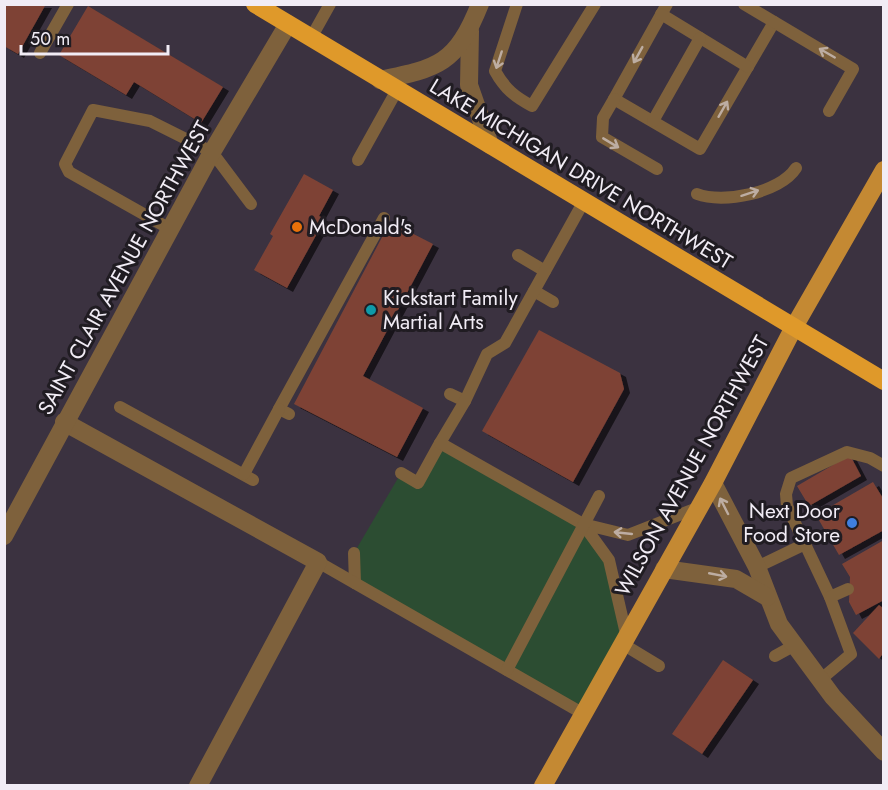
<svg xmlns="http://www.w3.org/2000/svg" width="888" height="790" font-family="Jost,sans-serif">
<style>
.green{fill:#2c4d32}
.building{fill:#7e4335;filter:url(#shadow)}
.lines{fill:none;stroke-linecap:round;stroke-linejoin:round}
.lane{stroke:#7e613c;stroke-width:12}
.street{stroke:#7e613c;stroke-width:18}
.primary{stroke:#c48933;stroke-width:18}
.highway{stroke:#df992a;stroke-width:18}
.oneway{stroke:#bdada2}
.food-dot{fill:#e8710a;stroke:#201c22;stroke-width:2}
.culture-dot{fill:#0f9aa8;stroke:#201c22;stroke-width:2}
.shop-dot{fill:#3f7fe0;stroke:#201c22;stroke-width:2}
.labels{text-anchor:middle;stroke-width:6;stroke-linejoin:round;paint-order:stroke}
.street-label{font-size:21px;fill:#f1ecf5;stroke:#201c22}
.poi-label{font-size:21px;fill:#f1ecf5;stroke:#201c22;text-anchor:start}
</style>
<defs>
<filter id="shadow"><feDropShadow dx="6" dy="4" stdDeviation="0" flood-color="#0009"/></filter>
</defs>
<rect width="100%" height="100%" fill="#3b3240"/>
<!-- green -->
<path class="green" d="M440 443 583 524 609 560 626 634 582 713 355 583 354 553 401 473 418 483Z"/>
<!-- building -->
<g class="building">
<path d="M4 4H46L18 54 4 46Z"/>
<path d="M88 6 223 87 201 123 134 82 126 95 59 55Z"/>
<path d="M304 174 333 190 319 216 325 219 287 288 254 270 273 236 270 234Z"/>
<path d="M390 222 433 244 363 376 423 408 397 457 294 404Z"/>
<path d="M539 330 620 373 624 389 573 482 482 431Z"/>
<path d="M850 455 861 476 809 506 797 486Z"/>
<path d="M873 482 884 500V530L839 555 816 515Z"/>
<path d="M884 540V600L856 615 849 602 850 577 842 564Z"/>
<path d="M879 605 884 609V652L879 659 853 633Z"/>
<path d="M723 660 753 680 702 754 672 734Z"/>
</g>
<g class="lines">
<!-- lane -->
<g class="lane">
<path d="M517 4 495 71C505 89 515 97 532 106L595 4"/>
<path d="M667 4 614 99 700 149 774 22"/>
<path d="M744 4 853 69 829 111"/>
<path d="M661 14 748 67"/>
<path d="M311 38 330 4"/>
<path d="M40 53 68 4"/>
<path d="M614 99 603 118 602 137 657 169"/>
<path d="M653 121 700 38"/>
<path d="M358 160 397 90"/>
<path d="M697 194C723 204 780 193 796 168"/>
<path d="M170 229 69 172 65 164 93 110 150 121 212 152 251 204"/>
<path d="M518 255 545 271"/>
<path d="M534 291 553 302"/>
<path d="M450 394 465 401"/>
<path d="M120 407 253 480"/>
<path d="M289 414 279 409 384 218"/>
<path d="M401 473 418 483 440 443"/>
<path d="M244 474 279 409"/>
<path d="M583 524 440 443 465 401 487 354 505 343 584 201"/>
<path d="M354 553 355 583"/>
<path d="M318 562 582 713"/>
<path d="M757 567 805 544"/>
<path d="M830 597 787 506 786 494 791 478 847 452 870 458 884 466"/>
<path d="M626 634 609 560 583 524 628 535 697 508"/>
<path d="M621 643 659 666"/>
<path d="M775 656 795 645"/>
<path d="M507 670 599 496"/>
<path d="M820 680 851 654 830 597 848 589"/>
</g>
<!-- street -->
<g class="street">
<path d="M470 31 469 85 490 145"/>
<path d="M380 80C439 68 456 64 480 4"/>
<path d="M64 422 318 562 198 786"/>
<path d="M713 483 757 567 779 624 833 697 884 752"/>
<path d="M4 536 212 152 288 24"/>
<path d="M664 569 736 579 767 597"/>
</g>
<!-- primary -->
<path class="primary" d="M543 786 713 483 794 327 884 170"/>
<!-- highway -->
<path class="highway" d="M255 4 884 381"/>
</g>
<!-- one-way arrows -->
<defs><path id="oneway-shaft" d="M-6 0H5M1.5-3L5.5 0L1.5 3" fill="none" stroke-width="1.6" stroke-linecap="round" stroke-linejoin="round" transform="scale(1.5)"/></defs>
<g class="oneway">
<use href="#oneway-shaft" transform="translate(827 53) rotate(-150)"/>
<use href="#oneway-shaft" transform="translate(638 55) rotate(119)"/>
<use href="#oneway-shaft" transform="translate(499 60) rotate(108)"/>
<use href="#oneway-shaft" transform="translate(723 109) rotate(-60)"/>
<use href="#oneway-shaft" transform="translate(611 143) rotate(31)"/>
<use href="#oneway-shaft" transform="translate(750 193) rotate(-18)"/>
<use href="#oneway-shaft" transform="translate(724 506) rotate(-117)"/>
<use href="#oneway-shaft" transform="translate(623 533) rotate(-174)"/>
<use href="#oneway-shaft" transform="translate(718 575) rotate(11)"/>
</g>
<!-- markers -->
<circle class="food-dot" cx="297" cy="227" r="6"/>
<circle class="culture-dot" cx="371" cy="310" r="6"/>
<circle class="shop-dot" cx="852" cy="523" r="6"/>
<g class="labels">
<!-- street labels -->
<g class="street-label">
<text transform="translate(581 174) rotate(31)" y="7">LAKE MICHIGAN DRIVE NORTHWEST</text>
<text transform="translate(124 268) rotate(-61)" y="7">SAINT CLAIR AVENUE NORTHWEST</text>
<text transform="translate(692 466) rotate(-61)" y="7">WILSON AVENUE NORTHWEST</text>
</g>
<!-- poi labels -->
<g class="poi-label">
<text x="309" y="234">McDonald's</text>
<text x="383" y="305">Kickstart Family<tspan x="383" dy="24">Martial Arts</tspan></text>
<text x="840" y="518" text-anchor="end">Next Door<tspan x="840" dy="24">Food Store</tspan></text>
</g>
</g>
<!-- border -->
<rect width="888" height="790" fill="none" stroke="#f1ecf5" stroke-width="12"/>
<!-- scale -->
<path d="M21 45v9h147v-9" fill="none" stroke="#f1ecf5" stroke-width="3"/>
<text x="30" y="45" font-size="18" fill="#f1ecf5" stroke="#201c22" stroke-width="4.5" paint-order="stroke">50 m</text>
</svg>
